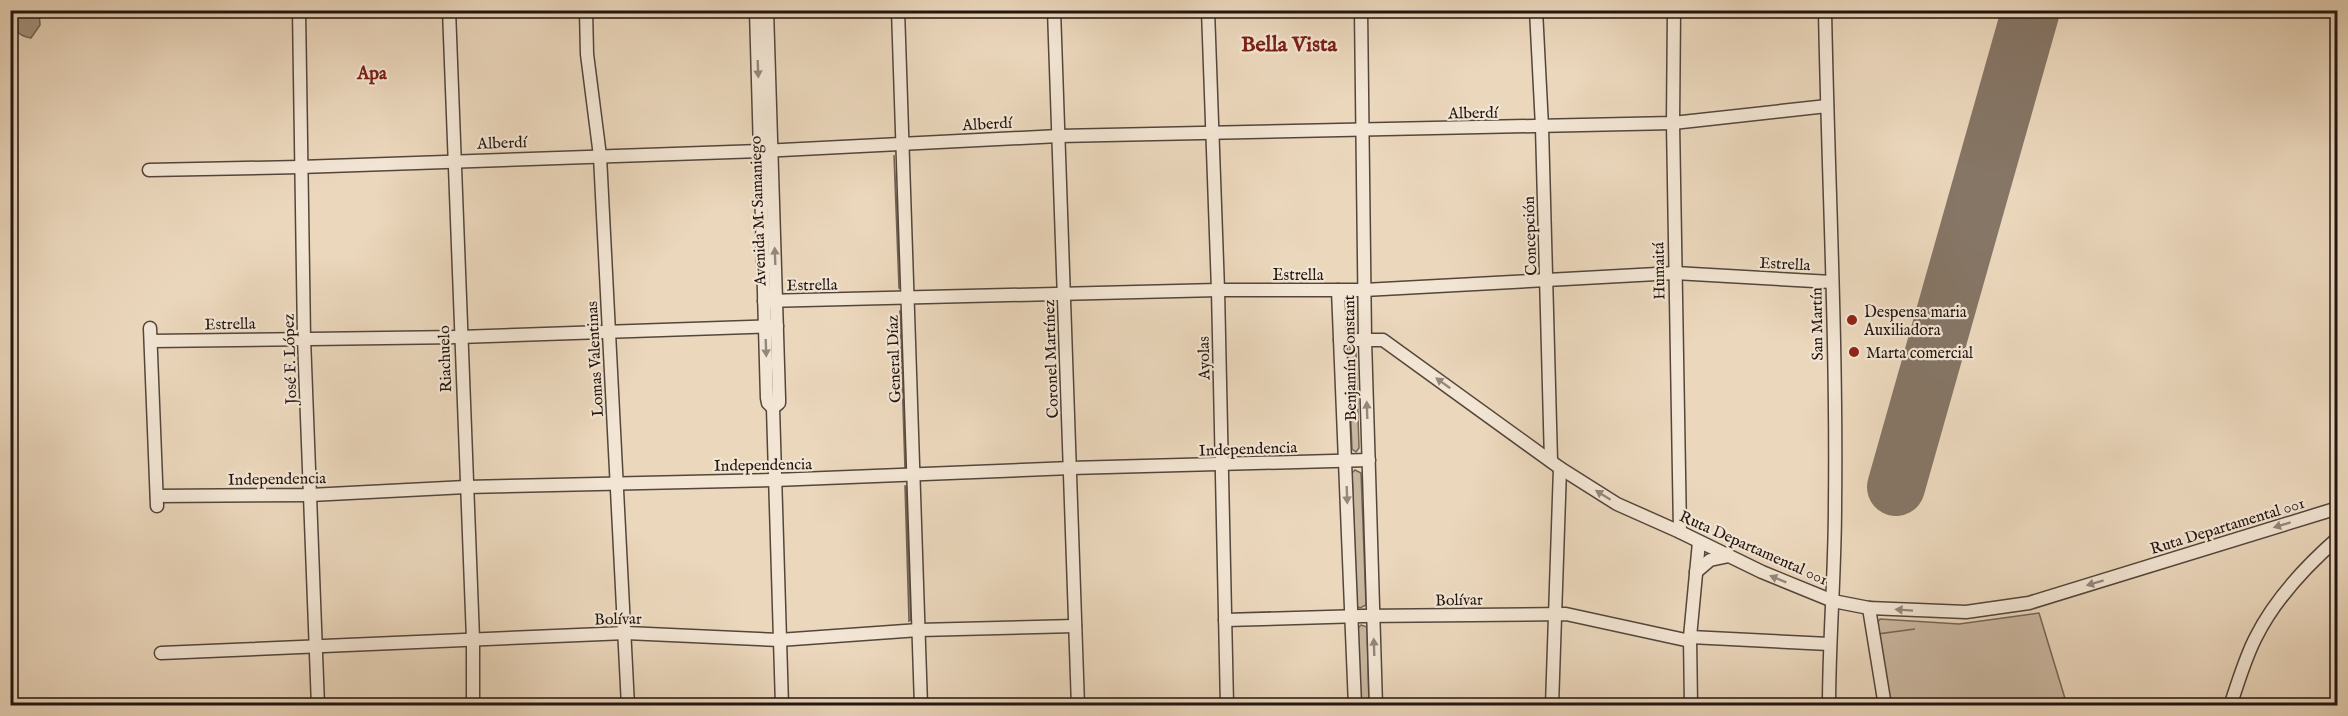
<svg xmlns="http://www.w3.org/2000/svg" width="2348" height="716" font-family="'IM FELL English',serif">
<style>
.green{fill:#c9b69f;stroke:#766658;stroke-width:1.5}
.water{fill:#a79582;stroke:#726254;stroke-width:1.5}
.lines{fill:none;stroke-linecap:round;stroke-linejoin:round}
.runway{stroke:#867666;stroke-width:58}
.minor-casing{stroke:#54463b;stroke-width:15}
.minor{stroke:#f2e5d3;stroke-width:12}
.oneway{fill:#94877b}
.poi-dot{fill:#8f2418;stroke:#f2e5d3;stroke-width:2}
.labels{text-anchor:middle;stroke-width:4.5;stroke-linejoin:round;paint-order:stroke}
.street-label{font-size:16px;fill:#221510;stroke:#f2e5d3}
.poi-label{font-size:16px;fill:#221510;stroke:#f2e5d3;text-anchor:start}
.neighbourhood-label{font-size:18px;font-weight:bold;fill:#7a1f14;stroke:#f2e5d3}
.district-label{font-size:22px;font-weight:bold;fill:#7a1f14;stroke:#f2e5d3}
</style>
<rect width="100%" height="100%" fill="#ebd7bc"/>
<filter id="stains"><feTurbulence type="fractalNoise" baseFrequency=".00333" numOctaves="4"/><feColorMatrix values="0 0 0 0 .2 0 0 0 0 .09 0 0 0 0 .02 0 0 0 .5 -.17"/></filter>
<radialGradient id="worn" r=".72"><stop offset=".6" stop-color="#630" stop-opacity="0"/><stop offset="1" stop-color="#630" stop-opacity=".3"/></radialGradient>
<!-- green -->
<g class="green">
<path d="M1349 306 1354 309 1355 327 1352 330 1347 326 1346 309Z"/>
<path d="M1350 349 1356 352 1359 448 1356 452 1352 449 1348 353Z"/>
<path d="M1355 470 1361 473 1366 605 1360 608 1357 606 1352 473Z"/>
<path d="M2039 613 2067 705H1891L1878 634 1915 629 1877 634V623L1880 619 1959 624Z"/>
<path d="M1361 625 1367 627 1369 705H1361L1358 628Z"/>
</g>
<!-- water -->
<g class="water">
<path d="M11 10 39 11 40 25 31 38C16 36 10 25 11 10Z"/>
<path d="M894 155 901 288H899Z"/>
<path d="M900 311H902L906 470H905Z"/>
<path d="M905 486H906L911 620 909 621Z"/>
</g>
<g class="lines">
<!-- runway -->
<path class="runway" d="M1896 487 2031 10"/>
<!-- minor casing -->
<g class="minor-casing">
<g id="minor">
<path d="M299 10 304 338 318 706"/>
<path d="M449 10 473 639V706"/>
<path d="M586 10 587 54 600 156 628 706"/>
<path d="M756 10 767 398 768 403 773 408 782 706"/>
<path d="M767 10 779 398V403L773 408"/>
<path d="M898 10 921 706"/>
<path d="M1054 10 1078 706"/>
<path d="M1208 10 1218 290 1227 706"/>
<path d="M1361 10 1365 340 1376 706"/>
<path d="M1536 10 1542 127 1551 461"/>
<path d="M1674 10 1673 123 1680 532"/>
<path d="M1825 10C1828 175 1837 341 1835 506 1835 573 1829 639 1829 706"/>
<path d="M149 170 300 167 760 151 1059 136 1673 123 1827 106"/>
<path d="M1338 290 1355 706"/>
<path d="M764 301 1218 290H1364L1675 273 1832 282"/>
<path d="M150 328 157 506"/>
<path d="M1340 340H1383L1560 468 1617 504 1680 532 1762 572 1833 601 1869 608 1966 612 2029 603 2338 508"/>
<path d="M151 341 459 337 777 326"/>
<path d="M157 496 310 495 466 487 775 480 1071 468 1369 460"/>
<path d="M1696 572 1710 560 1729 556"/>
<path d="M1869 608 1885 706"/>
<path d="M1225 620 1362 616 1566 614 1690 641"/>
<path d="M1690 637 1829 644"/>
<path d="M161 653 626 633 779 640 919 630 1075 626"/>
<path d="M1552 706 1560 468"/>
<path d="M1691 706 1690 637 1699 542"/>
<path d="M2230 706C2238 683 2245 658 2256 637 2275 599 2306 566 2338 538"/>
</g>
</g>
<!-- minor -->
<use href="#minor" class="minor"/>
</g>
<!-- one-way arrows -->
<defs><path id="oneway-solid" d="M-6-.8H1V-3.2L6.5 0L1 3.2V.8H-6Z" transform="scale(1.5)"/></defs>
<g class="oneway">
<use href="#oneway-solid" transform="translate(758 69) rotate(88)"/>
<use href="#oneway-solid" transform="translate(775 256) rotate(-92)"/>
<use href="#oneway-solid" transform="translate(766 348) rotate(88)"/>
<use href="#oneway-solid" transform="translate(1443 383) rotate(-144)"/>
<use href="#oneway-solid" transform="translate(1367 410) rotate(-92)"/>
<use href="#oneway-solid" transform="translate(1347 495) rotate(88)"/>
<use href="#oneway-solid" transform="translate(1603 495) rotate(-148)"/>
<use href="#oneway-solid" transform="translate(2282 525) rotate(163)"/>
<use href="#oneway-solid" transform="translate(1778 579) rotate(-158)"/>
<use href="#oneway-solid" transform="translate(2095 583) rotate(163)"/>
<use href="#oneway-solid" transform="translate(1904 610) rotate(-176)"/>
<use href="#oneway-solid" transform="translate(1374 647) rotate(-92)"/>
</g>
<!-- markers -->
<g class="poi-dot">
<circle cx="1852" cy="320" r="6"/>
<circle cx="1854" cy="352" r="6"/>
</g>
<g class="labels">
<!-- street labels -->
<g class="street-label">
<text transform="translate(1473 112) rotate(-1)" y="6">Alberdí</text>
<text transform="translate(987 123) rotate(-3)" y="6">Alberdí</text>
<text transform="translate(502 142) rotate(-2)" y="6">Alberdí</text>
<text transform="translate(757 211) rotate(-92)" y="6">Avenida M. Samaniego</text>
<text transform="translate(1529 236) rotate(-92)" y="6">Concepción</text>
<text transform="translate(1785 263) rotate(3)" y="6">Estrella</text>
<text transform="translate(1658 271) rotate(-91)" y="6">Humaitá</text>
<text x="1298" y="280">Estrella</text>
<text transform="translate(812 284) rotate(-1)" y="6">Estrella</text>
<text transform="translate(230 323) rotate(-1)" y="6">Estrella</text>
<text transform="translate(1816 324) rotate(-91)" y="6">San Martín</text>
<text transform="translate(1203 358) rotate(-91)" y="6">Ayolas</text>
<text transform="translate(1349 358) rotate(-91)" y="6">Benjamín Constant</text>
<text transform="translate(289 359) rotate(-92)" y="6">José F. López</text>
<text transform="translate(444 359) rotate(-92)" y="6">Riachuelo</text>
<text transform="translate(594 359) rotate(-93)" y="6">Lomas Valentinas</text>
<text transform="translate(893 359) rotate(-92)" y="6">General Díaz</text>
<text transform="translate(1050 359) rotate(-92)" y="6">Coronel Martínez</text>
<text transform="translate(1248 448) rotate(-2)" y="6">Independencia</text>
<text transform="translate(763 464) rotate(-1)" y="6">Independencia</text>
<text transform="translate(277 478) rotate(-1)" y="6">Independencia</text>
<text transform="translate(2227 525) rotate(-17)" y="6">Ruta Departamental 001</text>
<text transform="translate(1754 547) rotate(24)" y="6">Ruta Departamental 001</text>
<text transform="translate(1459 599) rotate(-1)" y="6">Bolívar</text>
<text transform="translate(618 618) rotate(-1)" y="6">Bolívar</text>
</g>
<!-- poi labels -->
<g class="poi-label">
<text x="1864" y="317">Despensa maria<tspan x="1864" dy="18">Auxiliadora</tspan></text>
<text x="1866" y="358">Marta comercial</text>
</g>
<!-- neighbourhood labels -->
<g class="neighbourhood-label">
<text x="372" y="79">Apa</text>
</g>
<!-- district labels -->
<g class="district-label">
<text x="1289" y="51">Bella Vista</text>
</g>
</g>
<!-- margin -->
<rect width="2348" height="716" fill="none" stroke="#ebd7bc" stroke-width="36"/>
<rect x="12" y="12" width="2324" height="692" fill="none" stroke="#221510" stroke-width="3"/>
<rect x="18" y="18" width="2312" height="680" fill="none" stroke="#221510" stroke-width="1.5"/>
<rect width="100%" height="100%" filter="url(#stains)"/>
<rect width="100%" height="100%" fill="url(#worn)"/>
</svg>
